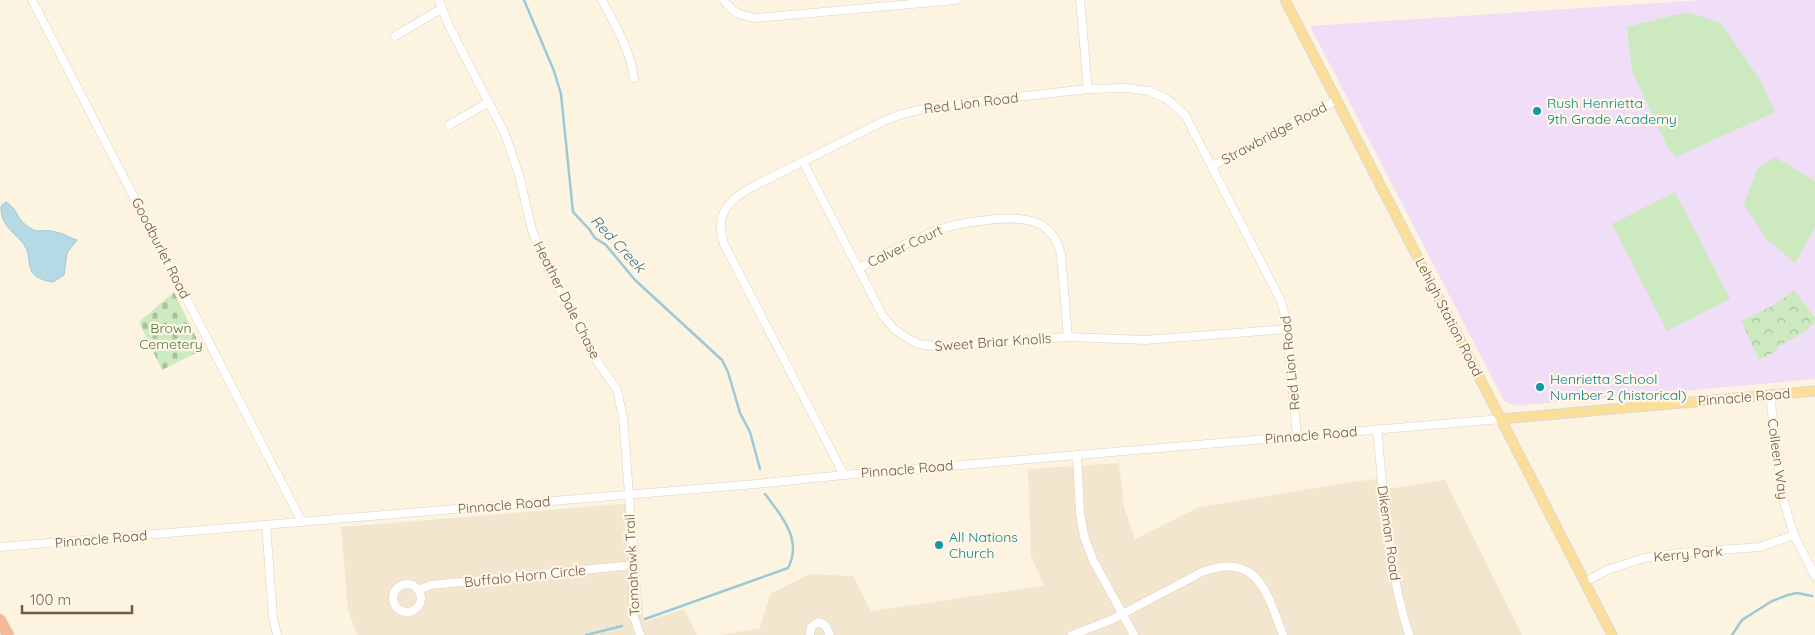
<svg xmlns="http://www.w3.org/2000/svg" width="1815" height="635" font-family="Quicksand,sans-serif">
<style>
.residential{fill:#f3e6cf}
.education{fill:#f0def8}
.forest{fill:url(#forest-crowns)}
.cemetery{fill:url(#cemetery-stones)}
.garden{fill:#cde9c0}
.water{fill:#b6dae5;stroke:#9cc9d7}
.lines{fill:none;stroke-linecap:round;stroke-linejoin:round}
.stream{stroke:#9cc9d7;stroke-width:2.5}
.minor-casing{stroke:#e0d0bd;stroke-width:9}
.major-casing{stroke:#ddd8d3;stroke-width:11}
.highway-casing{stroke:#ddd8d3;stroke-width:13}
.minor{stroke:#fff;stroke-width:8}
.major{stroke:#fbde99;stroke-width:9}
.highway{stroke:#f6b897;stroke-width:11}
.culture-dot{fill:#0f9aa8;stroke:#fff7e7;stroke-width:2}
.labels{text-anchor:middle;stroke-width:4.5;stroke-linejoin:round;paint-order:stroke}
.street-label{font-size:14px;fill:#735b48;stroke:#fff7e7}
.culture-label{font-size:14px;fill:#0d838f;stroke:#fff7e7;text-anchor:start}
.park-label{font-size:14px;fill:#4c7840;stroke:#fff7e7}
.water-label{font-size:15px;font-style:italic;fill:#427586;stroke:#fff7e7}
</style>
<defs>
<pattern id="forest-crowns" width="20" height="18" patternUnits="userSpaceOnUse" patternTransform="scale(1.25)"><rect width="20" height="18" fill="#cde9c0"/><path d="M2 6a3 3 0 1 1 6 0M12 15a3 3 0 1 1 6 0" fill="none" stroke="#abc09e"/></pattern>
<pattern id="cemetery-stones" width="16" height="16" patternUnits="userSpaceOnUse" patternTransform="scale(1.25)"><rect width="16" height="16" fill="#cde9c0"/><path d="M2 7V4a2 2 0 0 1 4 0v3zM10 15v-3a2 2 0 0 1 4 0v3z" fill="#abc09e"/></pattern>
</defs>
<rect width="100%" height="100%" fill="#fcf4e1"/>
<!-- residential -->
<g class="residential">
<path d="M1119 463 1124 507 1135 539 1199 507 1250 499 1350 482 1386 478 1387 489 1445 480 1522 635H720L760 628 770 594 810 574 853 576 871 611 1044 586 1031 556 1028 469Z"/>
<path d="M634 503 644 622 684 609 697 635H357L348 610 341 527Z"/>
</g>
<!-- education -->
<path class="education" d="M1702 0H1815V379L1514 406 1504 401 1310 26Z"/>
<!-- forest -->
<path class="forest" d="M1794 290 1815 318V322L1803 333 1777 347 1778 350 1759 360 1741 321 1774 305Z"/>
<!-- cemetery -->
<path class="cemetery" d="M174 292 202 350 162 370 139 322Z"/>
<!-- garden -->
<g class="garden">
<path d="M1687 12 1721 23 1760 80 1775 112 1676 157 1669 150 1632 71 1627 27Z"/>
<path d="M1775 157 1815 181V228L1795 263 1765 238 1744 204 1758 168Z"/>
<path d="M1675 192 1730 299 1667 331 1612 224Z"/>
</g>
<!-- water -->
<path class="water" d="M6 202C18 209 16 218 26 225 39 235 39 229 51 231 60 232 68 237 77 240L67 253 64 275 53 282C46 281 37 279 32 272 28 265 30 255 26 248 18 233 0 228 1 206Z"/>
<g class="lines">
<!-- stream -->
<g class="stream">
<path d="M524 0 554 71 561 94 573 212 589 229 595 238 606 245 635 280 722 360 728 372 740 413 750 432 760 469"/>
<path d="M645 619 788 568C803 540 781 515 765 494"/>
<path d="M586 635 622 626"/>
<path d="M1732 635 1742 620 1772 601 1788 595 1797 593 1812 596"/>
</g>
<!-- minor casing -->
<g class="minor-casing">
<g id="minor">
<path d="M32 0 302 522"/>
<path d="M439 0 448 24 505 134 519 175 532 230 545 263 595 358 617 390 623 417 633 545V614L640 635"/>
<path d="M602 0C615 25 630 49 634 78"/>
<path d="M724 0C732 13 742 16 756 18L956 0"/>
<path d="M1080 0 1088 89"/>
<path d="M395 36 441 9"/>
<path d="M449 125 489 102"/>
<path d="M803 162 883 316 894 329 909 339 919 344 939 347 1068 337 1145 340 1287 329"/>
<path d="M1212 166 1337 100"/>
<path d="M859 268C885 255 911 240 938 230 954 224 970 222 987 220 1019 217 1051 215 1061 254L1068 337"/>
<path d="M1770 395 1782 495 1794 535 1815 576"/>
<path d="M1377 429C1384 498 1388 569 1409 635"/>
<path d="M1077 455 1080 513 1084 536 1093 560 1134 635"/>
<path d="M844 475 724 244C714 214 729 199 754 186L886 120 902 114 937 106 1088 89 1127 88 1149 91 1165 98 1172 103 1185 115 1281 301 1286 319 1297 436"/>
<path d="M266 525 273 617 277 635"/>
<path d="M0 547 756 484 844 475 1501 419"/>
<path d="M1585 582 1607 570 1644 558 1679 553 1760 547 1794 535"/>
<circle cx="407" cy="598" r="14"/>
<path d="M418 590 431 585 633 565"/>
<path d="M810 635 811 627 818 622 825 625 830 635"/>
<path d="M1072 635 1111 620 1202 572C1258 551 1267 593 1283 635"/>
</g>
</g>
<!-- major casing -->
<g class="major-casing">
<g id="major">
<path d="M1285 0 1612 635"/>
<path d="M1501 419 1815 391"/>
</g>
</g>
<!-- highway casing -->
<g class="highway-casing">
<path id="highway" d="M0 620 8 635"/>
</g>
<!-- minor -->
<use href="#minor" class="minor"/>
<!-- major -->
<use href="#major" class="major"/>
<!-- highway -->
<use href="#highway" class="highway"/>
</g>
<!-- markers -->
<g class="culture-dot">
<circle cx="1537" cy="111" r="5"/>
<circle cx="1540" cy="387" r="5"/>
<circle cx="939" cy="545" r="5"/>
</g>
<g class="labels">
<!-- street labels -->
<g class="street-label">
<text transform="translate(971 103) rotate(-7)" y="5">Red Lion Road</text>
<text transform="translate(1274 133) rotate(-28)" y="5">Strawbridge Road</text>
<text transform="translate(905 246) rotate(-25)" y="5">Calver Court</text>
<text transform="translate(161 248) rotate(63)" y="5">Goodburlet Road</text>
<text transform="translate(567 300) rotate(63)" y="5">Heather Dale Chase</text>
<text transform="translate(1449 317) rotate(63)" y="5">Lehigh Station Road</text>
<text transform="translate(993 342) rotate(-4)" y="5">Sweet Briar Knolls</text>
<text transform="translate(1290 363) rotate(-96)" y="5">Red Lion Road</text>
<text transform="translate(1744 397) rotate(-5)" y="5">Pinnacle Road</text>
<text transform="translate(1311 435) rotate(-5)" y="5">Pinnacle Road</text>
<text transform="translate(1778 459) rotate(82)" y="5">Colleen Way</text>
<text transform="translate(907 469) rotate(-5)" y="5">Pinnacle Road</text>
<text transform="translate(504 505) rotate(-5)" y="5">Pinnacle Road</text>
<text transform="translate(1389 533) rotate(82)" y="5">Dikeman Road</text>
<text transform="translate(101 539) rotate(-5)" y="5">Pinnacle Road</text>
<text transform="translate(1688 554) rotate(-5)" y="5">Kerry Park</text>
<text transform="translate(632 565) rotate(-93)" y="5">Tomahawk Trail</text>
<text transform="translate(525 576) rotate(-6)" y="5">Buffalo Horn Circle</text>
</g>
<!-- culture labels -->
<g class="culture-label">
<text x="1547" y="108">Rush Henrietta<tspan x="1547" dy="16">9th Grade Academy</tspan></text>
<text x="1550" y="384">Henrietta School<tspan x="1550" dy="16">Number 2 (historical)</tspan></text>
<text x="949" y="542">All Nations<tspan x="949" dy="16">Church</tspan></text>
</g>
<!-- park labels -->
<g class="park-label">
<text x="171" y="333">Brown<tspan x="171" dy="16">Cemetery</tspan></text>
</g>
<!-- water labels -->
<g class="water-label">
<text transform="translate(618 244) rotate(47)" y="5">Red Creek</text>
</g>
</g>
<!-- scale -->
<path d="M22 605v8h110v-8" fill="none" stroke="#735b48" stroke-width="2.5"/>
<text x="30" y="605" font-size="15" fill="#735b48" stroke="#fff7e7" stroke-width="4" paint-order="stroke">100 m</text>
</svg>
